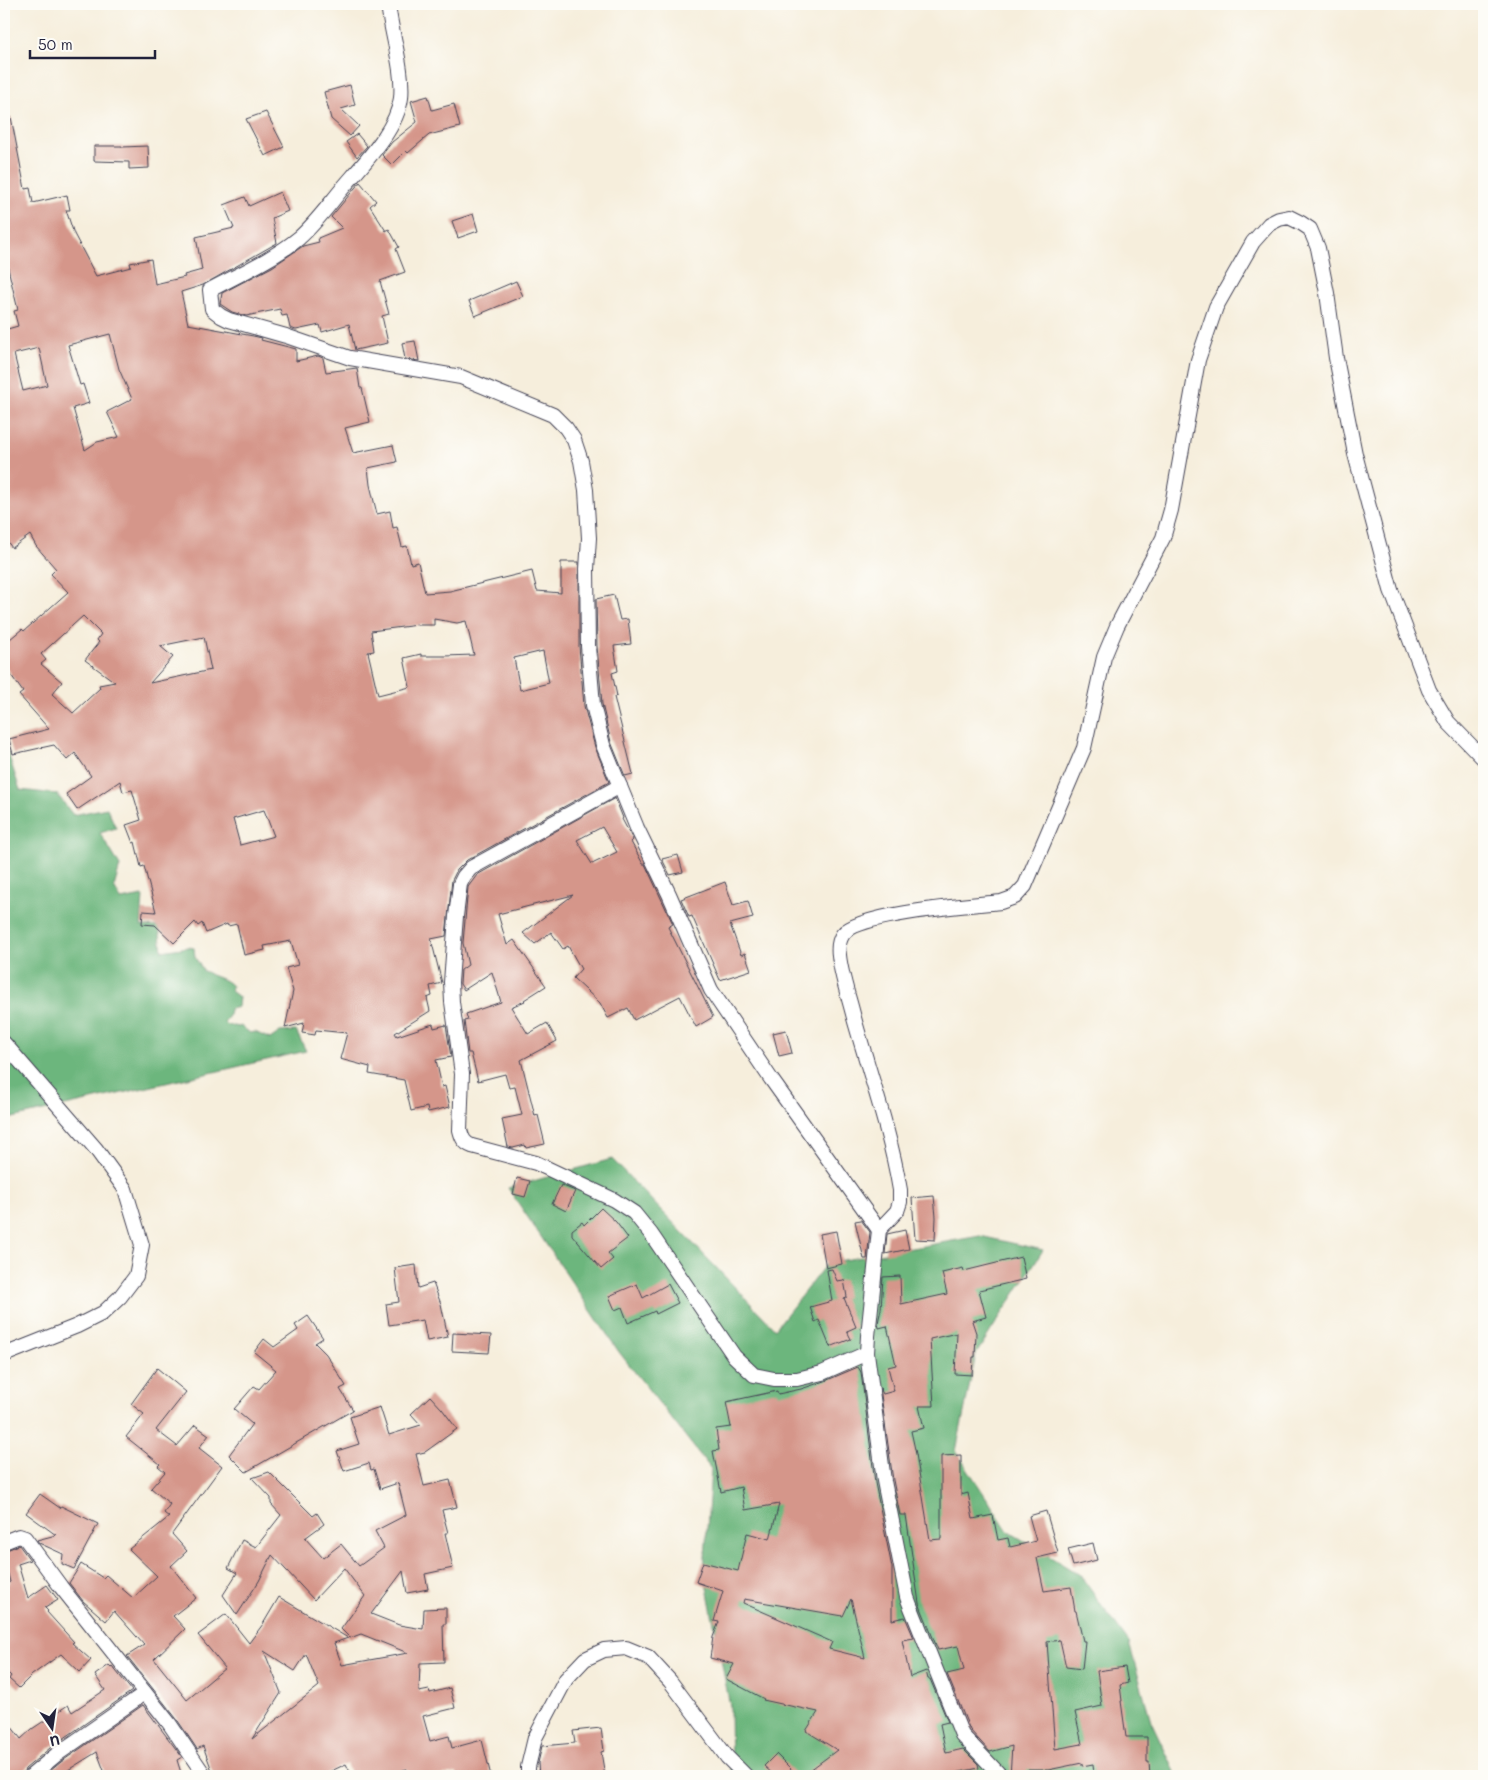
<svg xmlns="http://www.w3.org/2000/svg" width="1488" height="1780" font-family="Mali,sans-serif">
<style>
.forest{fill:#6cb67d;stroke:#476c5c}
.building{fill:#d5968a;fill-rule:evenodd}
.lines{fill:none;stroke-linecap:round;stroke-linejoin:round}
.street-casing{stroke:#424153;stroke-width:16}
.street{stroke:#fff;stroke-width:14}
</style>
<rect width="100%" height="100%" fill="#fdfcf7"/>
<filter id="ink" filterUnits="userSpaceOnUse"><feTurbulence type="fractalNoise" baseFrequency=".02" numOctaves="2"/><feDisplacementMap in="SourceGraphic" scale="10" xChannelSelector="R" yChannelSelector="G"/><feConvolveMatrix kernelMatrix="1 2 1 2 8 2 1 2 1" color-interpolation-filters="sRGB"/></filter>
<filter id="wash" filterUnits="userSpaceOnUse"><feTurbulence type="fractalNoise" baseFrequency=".0096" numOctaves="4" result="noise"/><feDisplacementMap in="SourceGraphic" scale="20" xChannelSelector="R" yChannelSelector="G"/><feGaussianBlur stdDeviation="1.12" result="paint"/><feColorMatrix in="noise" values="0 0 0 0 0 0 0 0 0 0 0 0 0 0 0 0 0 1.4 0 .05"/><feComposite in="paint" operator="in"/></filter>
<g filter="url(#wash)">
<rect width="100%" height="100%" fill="#f6eedc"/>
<!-- forest -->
<g class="forest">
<path d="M4 741 20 790 57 794 73 815 107 808 116 828 100 833 120 866 114 887 121 900 143 896 141 926 159 927 162 951 188 947 194 948 195 957 203 971C208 972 210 975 214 976 222 979 226 980 232 986L231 991 239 997 238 1007 230 1009 229 1016 224 1022 227 1025 239 1027 241 1026 250 1033 255 1032 270 1039 280 1032 296 1031 306 1051 4 1120Z"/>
<path d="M612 1159 775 1329 827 1263 980 1236 1043 1250 976 1354 956 1451 1008 1531 1080 1575 1129 1643 1151 1721 1177 1776H731L730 1706 704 1572 711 1469 619 1352 508 1188Z"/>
</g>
<g id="blocks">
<!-- building -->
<g class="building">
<path d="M350 85 355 105 341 109 359 126 350 136 331 119 324 92Z"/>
<path d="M428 96 432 110 454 104 460 127 429 135 408 153 406 151 392 165 382 155 392 142 417 122 411 101Z"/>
<path d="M266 112 284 147 265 156 246 119Z"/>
<path d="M11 117 25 189 30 188 33 203 67 195 70 210H66L74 234 96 276 131 267 130 263 151 259 155 284 185 277 184 275 202 270 196 237 234 228 224 205 245 197 249 206 280 192 288 211 272 218 277 243 203 285 181 292 188 324 253 336 262 338 261 340 296 349V361L318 356 323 358 326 372 357 368 360 388H362L370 422 345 428 353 453 393 445 397 462 368 468 370 485 377 514 390 511 393 528 397 527 402 547 407 546 411 564 418 562 425 593 450 591 532 571 537 591 561 593V562H579V646L584 706 595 747 609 782 467 860 457 870 452 880 446 936 431 939 442 983 430 986 432 996 427 998 430 1011 395 1033 397 1036 433 1024 434 1028 446 1025 451 1057 436 1060 442 1087 445 1086 450 1107 428 1112 427 1107 411 1111 404 1080 369 1074 370 1067 340 1059 347 1033 316 1030 315 1035 302 1033 304 1023 285 1028 293 991 286 968 298 965 291 941 264 946 265 950 244 955 237 924 228 926 227 924 206 933 202 923 198 926 195 922 174 943 155 925 142 924 143 911 156 912 144 866 141 867 135 842 133 843 126 825 141 820 132 790 123 792 120 781 77 810 66 794 91 776 75 753 67 760 54 745 13 754 9 739 49 729 19 695 23 692 4 665V644L22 629 24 631 68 592 51 574 56 569 36 546 30 535 12 548 4 537V415L8 414 4 397V330L18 326 14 311 18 310 6 260 4 261V118ZM110 334 119 369 132 399 107 412 119 437 97 442 85 450 73 408 89 403 83 384 80 385 68 345ZM39 348 47 385 23 391 14 354ZM83 616 101 634 97 640 99 642 85 660 115 682 99 685 100 688 73 713 52 694 62 682 41 664 46 660 41 654ZM434 619 457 623 466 621 474 655 445 656H421V654L404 658 410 687 378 695 368 652 374 651 371 631 418 625H434ZM204 637 211 670 150 683 173 657 160 646ZM543 651 549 683 520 690 514 658ZM264 810 274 836 240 845 233 819Z"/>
<path d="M357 134 367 146 357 157 346 142Z"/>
<path d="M94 146H122V147L148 146 149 168 129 169V162L94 161Z"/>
<path d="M360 182 376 201 370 206 386 231 389 229 399 247 396 249 405 272 380 281 389 314 382 316 388 343 355 350 349 324 322 332 320 325 296 330 290 328 287 315 282 316 280 309 246 316 232 312 220 304 222 293 272 267 303 246 319 242 318 238 342 228 331 217Z"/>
<path d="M473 214 478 231 458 238 452 221Z"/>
<path d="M516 281 523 296 475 316 469 301Z"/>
<path d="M415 341 419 361 405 359 402 343Z"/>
<path d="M614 595 620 620 628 619 631 644 614 646 618 671 612 673 617 696 614 697 633 774 625 776 611 742 602 704 597 646 596 599Z"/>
<path d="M615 798 623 818 622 819 633 840 631 842 643 864H645L673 924 668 927 713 1017 696 1027 680 996 634 1020 628 1008 608 1018 600 1003 573 978 581 969 568 946 563 949 551 932 535 944 523 933 573 895 498 914 507 945 514 940 546 986 524 1000 525 1001 511 1007 528 1034 547 1023 557 1041 521 1060 535 1116 538 1115 545 1144 526 1148 525 1145 513 1148 508 1147 502 1119 522 1115 515 1087 509 1088 505 1074 478 1081 471 1053H468L464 1021 468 1020 466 1014 501 1002 492 972 464 990 460 984 461 970 468 965 463 943 468 887 477 875ZM602 827 617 852 592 864 577 840Z"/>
<path d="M678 855 683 872 670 875 662 859Z"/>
<path d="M725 882 733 905 748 901 753 918 730 924 741 955 745 953 751 970 720 980 692 916 689 917 681 899Z"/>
<path d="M786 1030 792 1053 779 1056 773 1033Z"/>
<path d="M517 1178 530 1181 525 1197 513 1194Z"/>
<path d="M561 1185 575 1191 566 1211 552 1204Z"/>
<path d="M934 1196 936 1217 935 1240 915 1239 912 1198Z"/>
<path d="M601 1208 616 1222 628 1238 608 1253 613 1259 601 1269 572 1235V1230L582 1222 584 1225Z"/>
<path d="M861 1220 870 1232 867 1259H864L855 1221Z"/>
<path d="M905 1230 909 1249 885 1254 887 1234Z"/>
<path d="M836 1231 842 1264 826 1268 820 1234Z"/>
<path d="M1021 1257 1026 1279 979 1290 986 1317 972 1321 976 1333 975 1357H973L972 1375 955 1374 957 1333 930 1339 934 1406H919L924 1428 911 1431 916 1454 930 1540 941 1539V1456L961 1455V1495L968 1493 973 1519 993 1515 998 1540 1008 1538 1010 1547 1036 1541 1029 1516 1046 1511 1058 1553 1037 1558 1044 1591 1071 1587 1075 1611H1076L1083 1641H1085L1082 1669 1066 1667 1060 1640 1047 1642 1055 1749 1082 1744 1075 1712 1102 1706 1097 1671 1125 1667 1128 1683 1120 1685 1122 1701H1121L1126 1737H1147V1762H1149L1150 1776H1094L1093 1764 1082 1766V1763L1048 1770H1027V1776H1010L1012 1746 990 1752 970 1730 947 1674 964 1670 958 1646 938 1650 919 1603 906 1515H900L893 1480 880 1388 883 1394 894 1391 888 1367 896 1365 887 1326 879 1328 878 1323 881 1309 883 1277 900 1276 901 1304 947 1294 942 1273 963 1268 964 1271Z"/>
<path d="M416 1265 418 1288 433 1283 441 1304 448 1337 427 1341 423 1320 389 1325 386 1304 399 1302 395 1268Z"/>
<path d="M832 1269 837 1281 844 1280 847 1297 844 1298 856 1327 847 1331 851 1339 830 1347 819 1320 815 1322 810 1307 832 1301 827 1270Z"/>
<path d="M637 1284 643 1298 668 1284 678 1303 656 1314 655 1311 628 1323 622 1307 615 1310 609 1296Z"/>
<path d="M308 1316 323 1338 315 1343 326 1354 346 1386 340 1389 353 1410 246 1472 229 1455 252 1424 234 1409 254 1386 259 1389 276 1370 254 1352 264 1339 274 1347 298 1330 295 1325Z"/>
<path d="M453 1333 491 1335 489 1353 452 1351Z"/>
<path d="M858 1367 861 1372 875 1483 892 1568V1620L905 1617 914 1638 902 1640 910 1677 926 1671 928 1679H930L948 1722 940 1724 946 1753 963 1749 978 1764 979 1768 941 1776H802L837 1750 806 1731 818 1712 763 1700 764 1699 726 1679 734 1664 710 1658 713 1637 719 1622 714 1621 723 1591 696 1582 703 1562 738 1571 747 1533 770 1539 779 1504 745 1510 741 1487 721 1492 713 1451 719 1450 716 1429 731 1427 726 1402 777 1391 778 1394 801 1389 825 1381ZM744 1599 843 1616 851 1599 865 1658 829 1649 832 1642 743 1603Z"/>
<path d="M157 1368 186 1392 156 1430 177 1446 195 1425 209 1435 199 1448 222 1466 172 1534 187 1551 171 1566 196 1598 173 1616 185 1629 154 1659 187 1700 225 1668 198 1635 226 1614 249 1643 263 1624 279 1597 348 1638 334 1643 342 1665 408 1653 361 1634 350 1638 341 1629 365 1596 344 1568 314 1600 272 1555 259 1581 237 1615 223 1595 237 1573 228 1568 242 1540 256 1547 281 1515 271 1504V1498L252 1478 269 1472 313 1516 317 1513 324 1524 305 1538 323 1558 341 1544 359 1566 384 1548 375 1531 406 1515 398 1483 380 1489 374 1469 371 1470 369 1463 344 1471 337 1451 359 1444 350 1417 380 1407 389 1435 421 1425 411 1414 430 1396 442 1409 457 1429 425 1452 416 1454 424 1486 450 1480 457 1507 442 1510 448 1533H445L453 1568 425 1574 428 1589 407 1593 403 1571 371 1614 399 1625 423 1629 424 1609 446 1608V1624H443L444 1662 420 1663 419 1692 429 1690 430 1693 450 1688 455 1708 423 1716 430 1741 449 1736 452 1748 482 1740 491 1776H457V1773L438 1776H409L407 1769 381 1776H352L346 1764 321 1776H214L203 1746 197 1749 176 1718 127 1656 144 1645 114 1611 106 1621 83 1601 69 1583 81 1564 103 1578 106 1575 133 1598 157 1576 129 1549 169 1517 164 1513 170 1504 151 1488 165 1472 158 1466 160 1464 126 1437 144 1414 131 1404ZM264 1651 295 1671 306 1654 319 1686 252 1739 281 1693Z"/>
<path d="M40 1494 60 1508 61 1506 98 1524 74 1569 62 1564 63 1554 39 1543 37 1540 56 1535 26 1513Z"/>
<path d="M1093 1543 1097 1560 1073 1566 1068 1549Z"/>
<path d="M19 1545 30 1560 18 1564 28 1598 47 1585 58 1600 45 1608 48 1611 47 1612 74 1642 72 1643 91 1660 80 1672 61 1654 32 1675 19 1688 9 1679 11 1676 4 1669V1586L10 1582 4 1559V1551Z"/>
<path d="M109 1665 111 1667 112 1666 132 1691 50 1748 25 1769 22 1776H4V1717L21 1739 32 1729 68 1705 72 1712 105 1690 95 1675Z"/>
<path d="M143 1705 182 1757 177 1760 182 1776H106L97 1752 68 1770 73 1776H44L61 1762Z"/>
<path d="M601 1728 604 1751 601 1752 605 1776H539L538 1763 542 1746 575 1743 573 1731Z"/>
<path d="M776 1754 798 1776H775L764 1766Z"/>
</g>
</g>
</g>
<g filter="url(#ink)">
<use href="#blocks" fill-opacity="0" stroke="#424153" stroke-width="1"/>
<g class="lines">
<!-- street casing -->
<g class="street-casing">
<g id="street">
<path d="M388 4C391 33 404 70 401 98 397 130 362 165 342 189 328 206 315 224 299 238 275 258 238 275 210 290L212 309 221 316 229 320 286 336 350 358 461 377 553 415 566 428 574 440 581 461 586 490 589 538 587 569 588 646 593 705 603 745 637 828 669 894 711 990 771 1079 879 1230"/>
<path d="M620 786 471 868 464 876 460 884 456 916 451 982 452 1002 462 1074 460 1130C462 1138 464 1143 472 1146L536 1163 614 1200 634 1213 651 1234 734 1356 754 1375 774 1379H797L822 1373 867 1353"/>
<path d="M4 1043 96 1149 125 1189 142 1245 136 1276 120 1297 103 1313 77 1326 4 1355"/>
<path d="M4 1542 19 1536 25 1538 61 1587 169 1723 205 1776"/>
<path d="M31 1776 56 1755 145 1693"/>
<path d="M528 1776V1767L535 1738 566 1679 585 1659 604 1650 626 1648 648 1657 670 1681 727 1757 746 1776"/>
<path d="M1001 1776 962 1735 910 1605 907 1597 884 1481 867 1353 868 1336 879 1230 897 1211 900 1202V1190C890 1131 870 1075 854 1018 849 997 841 976 839 955 838 948 839 940 843 934 859 913 973 905 1001 902L1015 897 1025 886 1084 748 1104 657 1117 626 1163 538 1171 510 1198 360 1216 307 1253 242 1269 224 1279 219 1289 217 1301 223 1310 229 1318 248 1327 293 1336 358 1355 454 1391 590 1429 690 1448 722 1484 759"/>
</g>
</g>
<!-- street -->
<use href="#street" class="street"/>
</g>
</g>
<!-- margin -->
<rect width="1488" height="1780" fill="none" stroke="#fdfcf7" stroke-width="20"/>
<!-- north arrow -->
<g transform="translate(52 1728) rotate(167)" stroke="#fdfcf7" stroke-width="4" paint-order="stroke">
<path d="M0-4L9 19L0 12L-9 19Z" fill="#22223b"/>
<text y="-8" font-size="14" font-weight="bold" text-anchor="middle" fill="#22223b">U</text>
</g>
<!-- scale -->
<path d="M30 50v8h125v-8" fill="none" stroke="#22223b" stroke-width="2.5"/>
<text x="38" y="50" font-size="15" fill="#22223b" stroke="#fdfcf7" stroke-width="4" paint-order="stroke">50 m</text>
</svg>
